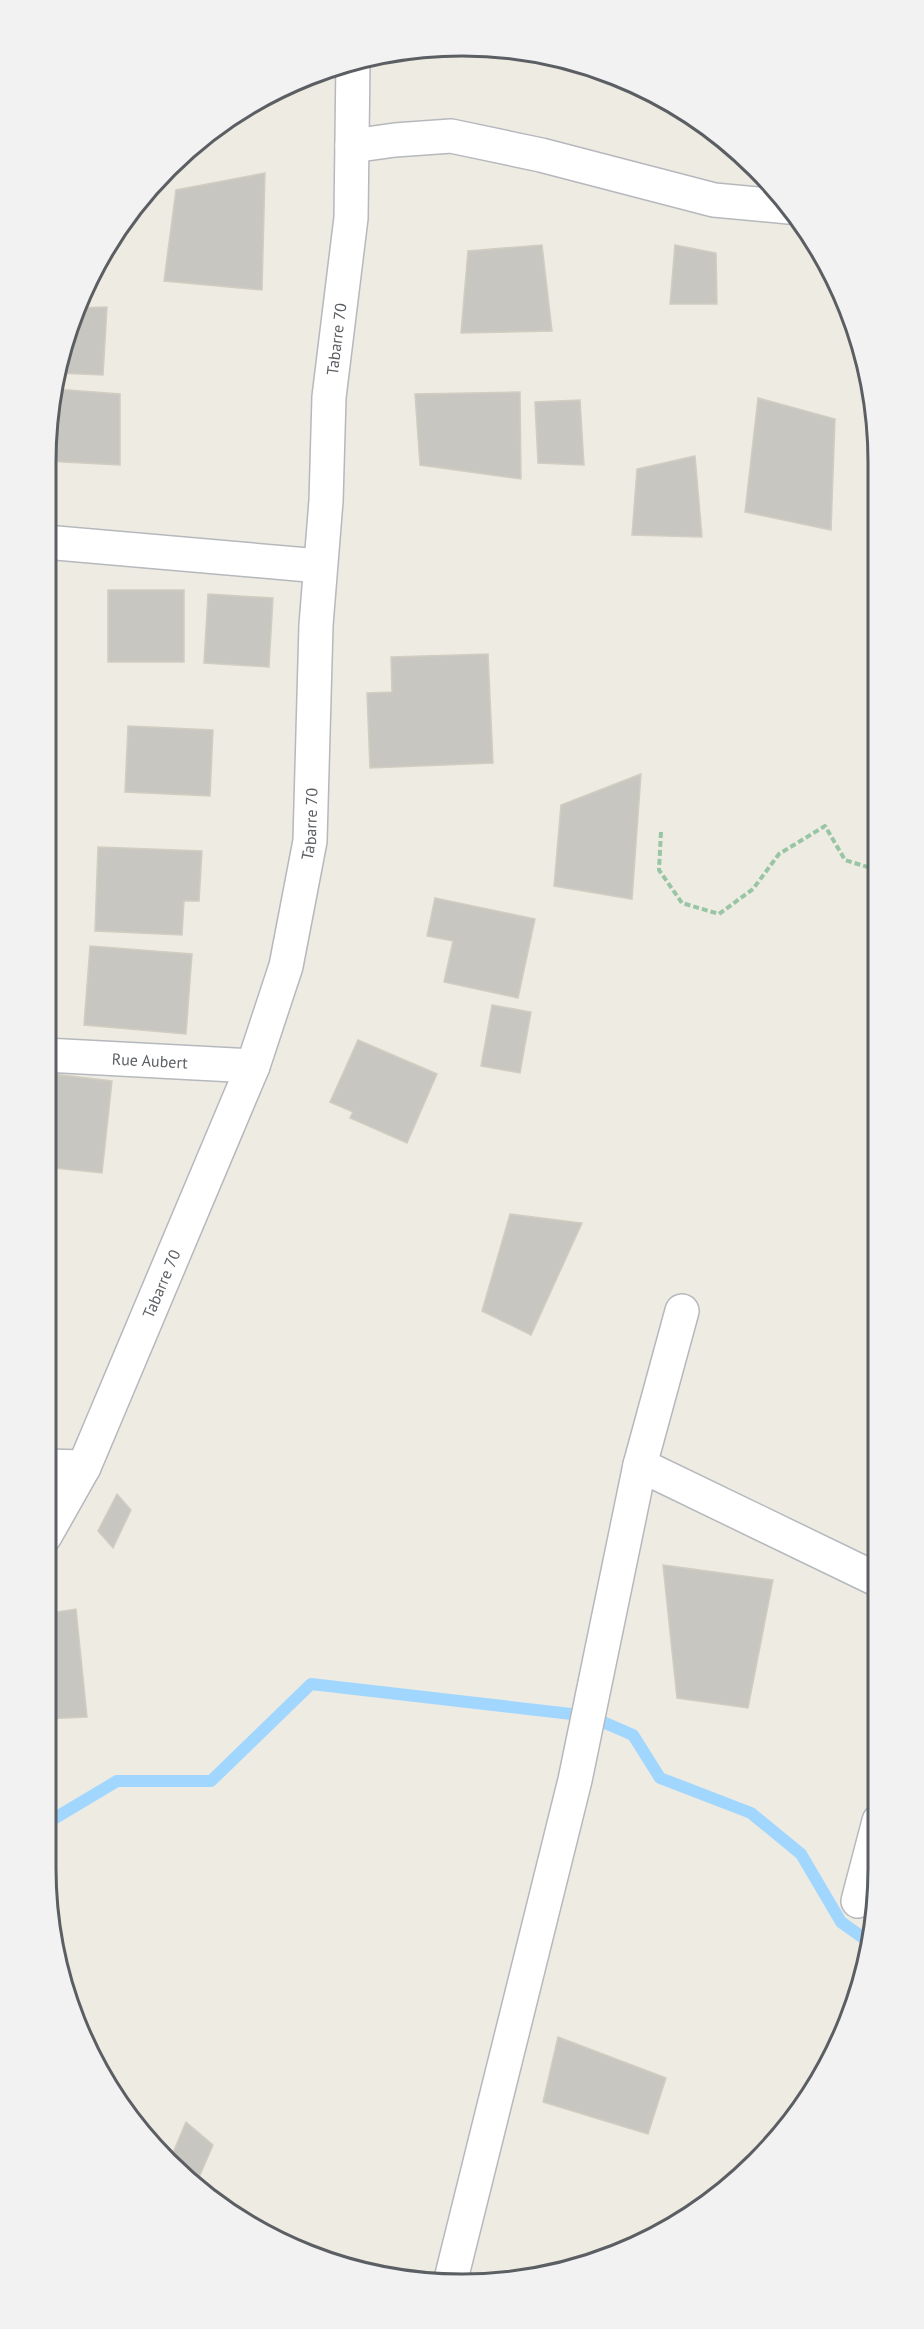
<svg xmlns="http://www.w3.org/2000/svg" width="924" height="2329" font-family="'PT Sans',sans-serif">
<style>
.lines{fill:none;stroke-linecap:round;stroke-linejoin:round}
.stream{stroke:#a1d7ff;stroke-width:12}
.building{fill:#c8c6c0;stroke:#d2cdc1;stroke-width:1.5}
.street-casing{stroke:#b5b8bd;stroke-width:36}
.path{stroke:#98c6a4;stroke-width:4;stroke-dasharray:6 3;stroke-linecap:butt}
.street{stroke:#fff;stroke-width:33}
.labels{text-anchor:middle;stroke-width:6;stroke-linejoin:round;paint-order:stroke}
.street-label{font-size:16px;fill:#5b5f63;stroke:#fff}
.rim{fill:none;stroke:#5b5f63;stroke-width:3}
</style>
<rect width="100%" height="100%" fill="#eeebe2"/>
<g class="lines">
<!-- stream -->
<path class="stream" d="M45 1824 117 1781H211L311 1684 589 1716 633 1735 660 1778 751 1813 801 1854 841 1922 869 1942"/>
</g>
<!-- building -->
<g class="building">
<path d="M490 46 508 49 449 53 450 47Z"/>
<path d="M265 173 262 290 164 281 176 190Z"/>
<path d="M542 245 552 331 461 333 468 251Z"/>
<path d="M675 245 716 253 717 304H670Z"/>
<path d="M107 307 103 375 57 373 59 354 76 308Z"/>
<path d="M55 389 120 394V465L45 461Z"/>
<path d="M520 392 521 479 420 465 415 394Z"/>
<path d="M758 398 835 419 831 530 745 512Z"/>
<path d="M580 400 584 465 538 463 535 402Z"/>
<path d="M695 456 702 537 632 535 637 469Z"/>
<rect x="108" y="590" width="76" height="72"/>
<path d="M208 594 273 598 269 667 204 663Z"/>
<path d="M488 654 493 763 370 768 367 693 392 692 391 657Z"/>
<path d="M128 726 213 730 210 796 125 792Z"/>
<path d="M641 774 632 899 554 886 561 805Z"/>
<path d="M98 847 202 851 199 901H184L182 935 95 931Z"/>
<path d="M435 898 535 919 518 998 444 982 453 941 427 936Z"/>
<path d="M90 946 192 954 186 1034 84 1025Z"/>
<path d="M492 1005 531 1012 520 1073 481 1066Z"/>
<path d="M358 1040 437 1074 407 1143 350 1118 353 1112 330 1102Z"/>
<path d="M45 1073 112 1081 102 1173 45 1167Z"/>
<path d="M510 1214 582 1223 531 1335 482 1311Z"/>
<path d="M117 1494 131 1510 113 1548 98 1531Z"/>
<path d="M663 1565 773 1580 748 1708 677 1698Z"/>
<path d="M76 1609 87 1717 45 1719V1614Z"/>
<path d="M558 2037 666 2078 648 2134 543 2102Z"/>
<path d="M186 2122 213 2145 197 2182 170 2160Z"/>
</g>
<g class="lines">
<!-- street casing -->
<g class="street-casing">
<g id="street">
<path d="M352 146 395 140 451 136 541 155 714 200 789 207"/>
<path d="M45 542 320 566"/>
<path id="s1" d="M45 1055 253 1066"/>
<path d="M640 1465 878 1580"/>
<path d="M45 1466 84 1467"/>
<path id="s2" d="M45 1536 84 1467 253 1066 286 966 310 841 316 625 326 501 329 397 351 218 353 61"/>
<path d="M858 1901 879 1821"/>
<path d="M451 2279 575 1780 640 1465 682 1311"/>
</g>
</g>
<!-- path -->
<path class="path" d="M661 832 659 870 682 903 719 914 753 889 779 854 825 826 845 860 877 870"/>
<!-- street -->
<use href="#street" class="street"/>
</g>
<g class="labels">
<!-- street labels -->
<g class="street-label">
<text dy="6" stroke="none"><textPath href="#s2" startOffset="1250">Tabarre 70</textPath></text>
<text dy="6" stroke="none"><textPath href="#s2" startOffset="764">Tabarre 70</textPath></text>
<text dy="6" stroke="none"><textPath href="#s1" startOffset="105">Rue Aubert</textPath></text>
<text dy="6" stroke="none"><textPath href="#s2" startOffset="278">Tabarre 70</textPath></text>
</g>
</g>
<!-- crop -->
<path d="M0 0H924V2329H0ZM462 56H462A406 406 0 0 1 868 462V1868A406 406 0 0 1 462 2274H462A406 406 0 0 1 56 1868V462A406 406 0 0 1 462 56Z" fill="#f2f2f3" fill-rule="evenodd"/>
<path class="rim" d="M462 56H462A406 406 0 0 1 868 462V1868A406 406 0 0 1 462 2274H462A406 406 0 0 1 56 1868V462A406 406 0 0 1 462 56Z"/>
</svg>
